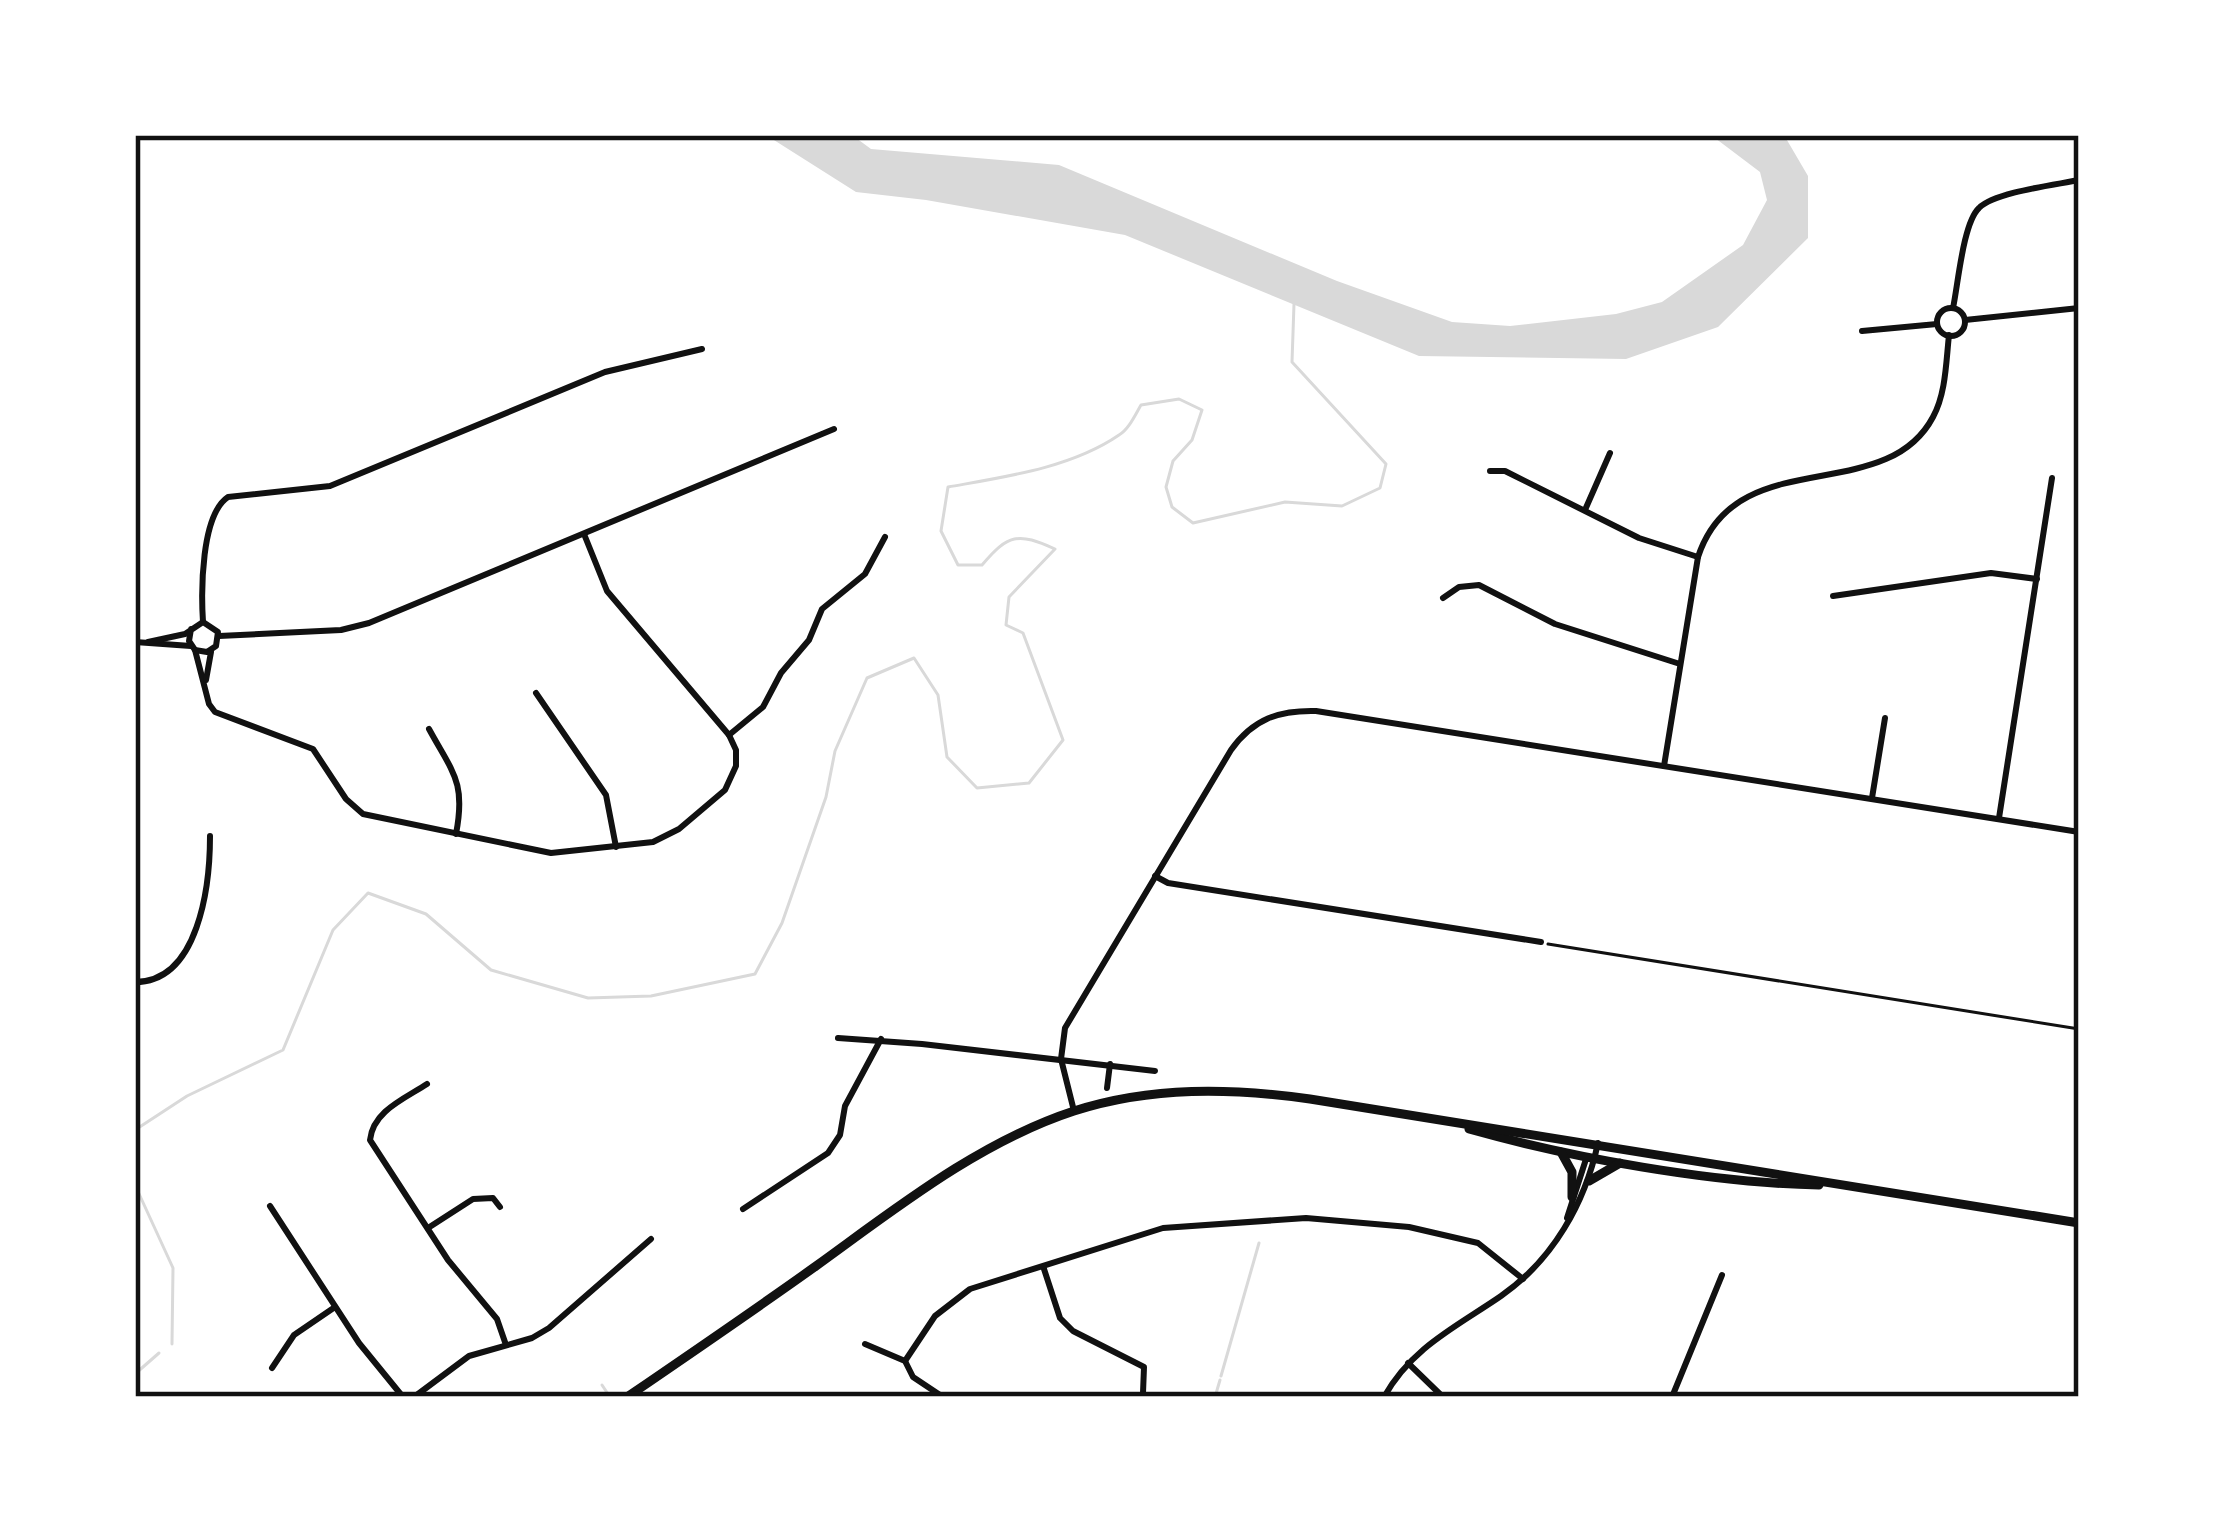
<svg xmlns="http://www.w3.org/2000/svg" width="2214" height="1532" font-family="Georgia,serif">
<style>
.water{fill:#d9d9d9}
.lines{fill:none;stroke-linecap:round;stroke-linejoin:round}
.stream{stroke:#d9d9d9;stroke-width:3}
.path{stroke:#111;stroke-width:3}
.minor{stroke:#111;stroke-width:6}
.secondary{stroke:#111;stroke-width:9}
.neatline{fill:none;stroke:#111;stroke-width:4.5}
</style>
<rect width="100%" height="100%" fill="#fff"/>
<!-- water -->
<path class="water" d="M766 135H852L871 149 1059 165 1337 281 1452 322 1510 326 1616 314 1662 302 1743 245 1767 200 1760 172 1711 135H1784L1808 176V238L1718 327 1626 359 1419 356 1125 235 926 200 856 192Z"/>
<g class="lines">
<!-- stream -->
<g class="stream">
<path d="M135 1130 187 1096 283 1050 333 930 368 893 426 914 491 970 588 998 651 996 755 974 782 923 826 797 835 751 867 678 914 658 938 695 947 757 977 788 1029 783 1063 740 1023 633 1006 625 1009 597 1055 549C1018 532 1008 534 982 565H958L941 531 948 487C1004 477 1071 468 1119 435 1129 429 1135 415 1141 405L1179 399 1202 410 1192 440 1173 461 1166 487 1172 507 1193 523 1285 502 1342 506 1380 488 1386 464 1292 362 1294 304"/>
<path d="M135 1185 173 1268 172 1344"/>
<path d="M135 1374 159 1353"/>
<path d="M1221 1376 1259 1243"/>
<path d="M602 1385 610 1397"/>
<path d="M1215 1397 1220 1380"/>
</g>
<!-- path -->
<path class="path" d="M1548 944 2079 1029"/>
<!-- minor -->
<g class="minor">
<path d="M1953 308C1958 285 1963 223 1979 208 1995 192 2055 185 2079 180"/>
<circle cx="1951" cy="322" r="14"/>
<path d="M1965 320 2079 308"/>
<path d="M1862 331 1937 324"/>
<path d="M1490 471H1505L1639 538 1698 557"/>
<path d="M1585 510 1610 453"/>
<path d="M1833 596 1991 573 2037 579"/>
<path d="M1443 598 1459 587 1479 585 1555 624 1680 664"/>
<path d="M203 622C201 591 201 515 228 497L330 486 605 372 702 349"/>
<path d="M219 636 341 630 369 623 834 429"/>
<path d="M135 642 191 646"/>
<path d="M148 642 185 634 203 622 218 632 216 646 207 652 195 650 189 641 191 629"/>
<path d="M195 650 209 704 215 712 313 749 346 799 363 814 551 853 653 842 679 829 725 790 736 766V750L729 735 607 591 584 534"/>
<path d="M206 680 211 652"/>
<path d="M536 693 606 795 616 847"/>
<path d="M429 729C453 773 466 782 456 834"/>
<path d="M729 735 763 707 781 673 809 640 822 609 865 574 885 537"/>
<path d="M1664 766 1698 557C1736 441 1885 508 1933 417 1946 393 1946 362 1949 335"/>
<path d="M1872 798 1885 718"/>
<path d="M1999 818 2052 478"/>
<path d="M1155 876 1168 883 1541 942"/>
<path d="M135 982C199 982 210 885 210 836"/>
<path d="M838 1038 922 1044 1155 1071"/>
<path d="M427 1084C404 1099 373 1111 370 1140L448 1260 497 1319 506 1345"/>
<path d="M1107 1088 1110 1064"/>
<path d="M1074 1111 1061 1059 1065 1028 1231 750C1253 719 1279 710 1316 711L2079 832"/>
<path d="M270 1206 359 1343 403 1397"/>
<path d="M743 1209 828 1153 840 1135 845 1106 881 1039"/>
<path d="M1567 1218 1587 1156"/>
<path d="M428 1228 473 1199 493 1198 500 1207"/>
<path d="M1044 1269 1060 1318 1073 1331 1144 1367 1143 1393"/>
<path d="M865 1344 905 1361 913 1377 943 1397"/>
<path d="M905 1361 935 1316 970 1289 1163 1228 1306 1218 1409 1227 1478 1243 1523 1279"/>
<path d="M1408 1363 1443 1397"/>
<path d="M272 1368 294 1335 335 1307"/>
<path d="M414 1397 469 1356 532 1338 549 1328 651 1239"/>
<path d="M1384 1397C1412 1347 1456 1327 1501 1296 1553 1260 1585 1203 1598 1143"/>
<path d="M1672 1397 1722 1275"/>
</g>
<!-- secondary -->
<g class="secondary">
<path d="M1469 1129C1572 1158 1712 1183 1819 1185"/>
<path d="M1561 1152 1572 1172V1197"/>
<path d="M1589 1181 1620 1163"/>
<path d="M627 1397C690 1354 753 1311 816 1266 895 1209 979 1142 1074 1111 1152 1086 1231 1088 1310 1099L2079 1223"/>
</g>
</g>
<!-- border -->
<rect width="2214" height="1532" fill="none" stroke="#ffffff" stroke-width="276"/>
<rect x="138" y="138" width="1938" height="1256" class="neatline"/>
</svg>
